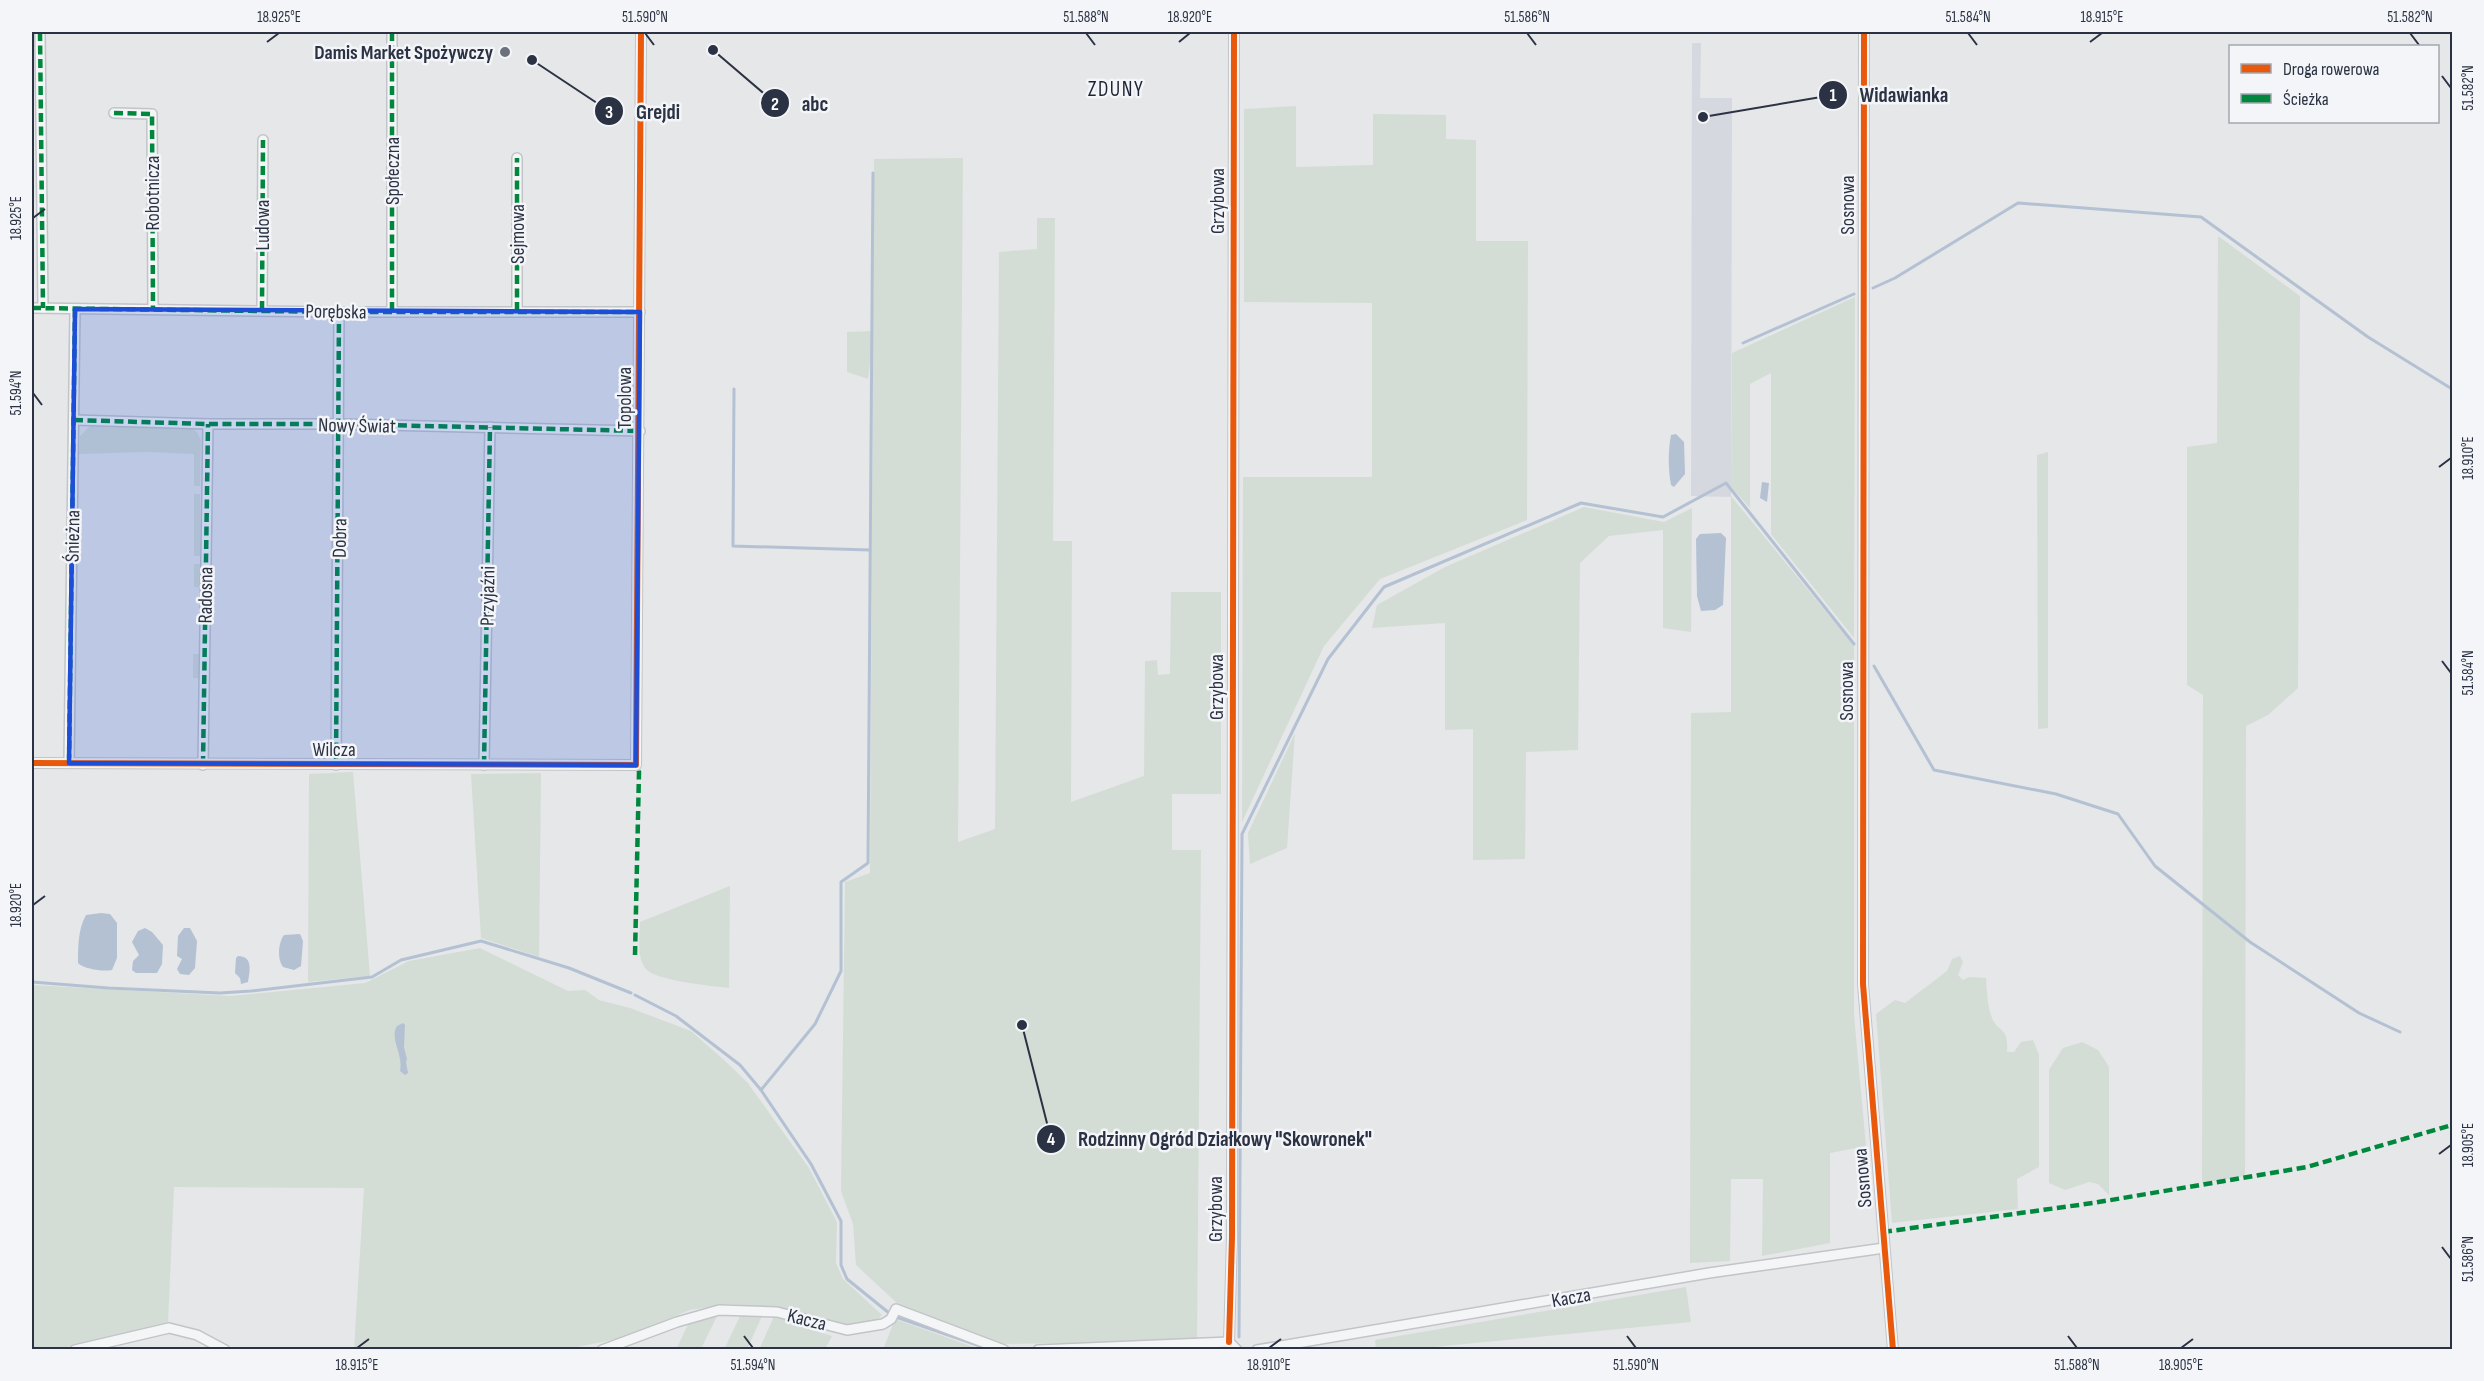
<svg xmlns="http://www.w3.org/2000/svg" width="2484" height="1381" font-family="'Sofia Sans Condensed',sans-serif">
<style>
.built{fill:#d5d8de}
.green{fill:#d4ddd5}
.water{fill:#b4c1d3}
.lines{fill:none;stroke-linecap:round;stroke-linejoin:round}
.stream{stroke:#b4c1d3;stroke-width:3}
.minor-casing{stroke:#c2c4c7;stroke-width:12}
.minor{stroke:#f4f5f6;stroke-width:9}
.quiet{stroke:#00873e;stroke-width:4.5;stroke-dasharray:9 4.5;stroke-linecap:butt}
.cycleway-casing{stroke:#f3f5f8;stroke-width:10}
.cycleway{stroke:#e8590c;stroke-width:6}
.marked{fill:#1d4ed8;fill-opacity:0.2;stroke:#1d4ed8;stroke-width:4.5;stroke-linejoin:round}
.ticks{fill:none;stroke:#2b3243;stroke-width:2}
.poi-dot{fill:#6c717d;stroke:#f3f5f8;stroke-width:2}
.labels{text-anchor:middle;stroke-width:5;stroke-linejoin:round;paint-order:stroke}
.poi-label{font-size:20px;font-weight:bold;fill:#2b3243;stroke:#f3f5f8;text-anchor:end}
.street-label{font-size:20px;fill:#2b3243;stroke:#f3f5f8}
.neighbourhood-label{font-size:21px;letter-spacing:1.5px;fill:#1d2334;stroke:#f3f5f8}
.leader{fill:none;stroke:#2b3243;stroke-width:2}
.callout-dot{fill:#2b3243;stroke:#f3f5f8;stroke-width:2}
.mark-label{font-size:18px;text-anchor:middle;font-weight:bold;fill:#fff}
.callout-label{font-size:21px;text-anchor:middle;font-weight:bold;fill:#2b3243;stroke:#f3f5f8;stroke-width:5;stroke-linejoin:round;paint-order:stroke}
.neatline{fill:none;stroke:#2b3243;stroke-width:2}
.ticks-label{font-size:15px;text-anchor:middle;fill:#2b3243}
</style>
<rect width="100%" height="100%" fill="#e5e7e9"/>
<!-- built -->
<path class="built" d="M1692 43H1701L1700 98H1732L1731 497 1691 496Z"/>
<!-- green -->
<g class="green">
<path d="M1296 106V167L1373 165V114L1446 115V139L1476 140V241H1528L1527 520 1380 579 1324 646 1242 822 1243 477H1372V303L1244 302V109Z"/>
<path d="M963 158 958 842 995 829 999 252 1037 249V218H1055L1053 541H1072L1071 802 1144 776 1145 661 1157 660 1158 675 1170 674 1171 592H1221V794H1172V850H1201L1197 1342 1003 1344 898 1304 856 1265 853 1224 841 1191 845 882 870 873 873 341 868 379 847 372V332L873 331 874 159Z"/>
<path d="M2218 236 2300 296 2298 688 2268 715 2246 726 2245 1176 2202 1183 2203 695 2187 685V447L2217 443Z"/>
<path d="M1855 297 1854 638 1771 534V373L1750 384V508L1731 487 1732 353Z"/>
<path d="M90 426 191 428 197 432 201 440 200 486H194V454L148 452 79 454 80 436Z"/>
<path d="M2048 452V728L2038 729 2037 455Z"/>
<rect x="194" y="494" width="6" height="62"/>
<path d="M1731 496 1854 646V1015L1866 1146 1830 1153V1243L1762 1256 1763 1179H1731L1730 1261 1690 1263 1691 713 1731 712Z"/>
<path d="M1584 507 1664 522 1692 508 1691 632 1663 628V530L1609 536 1580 563 1578 750 1526 752 1525 859 1473 860V729L1445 730V623L1372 628 1377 605 1445 567Z"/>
<path d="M194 564H200V588L194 587Z"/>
<rect x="193" y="654" width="6" height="24"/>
<path d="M1295 733 1287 848 1250 864 1248 833Z"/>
<path d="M353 772 370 976 308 982 309 774Z"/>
<path d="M541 773 539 957 481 938 471 774Z"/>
<path d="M730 886 729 988C712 986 656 981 646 969 636 957 640 936 640 922Z"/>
<path d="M480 948 568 991 585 990 599 1000 630 1008 691 1031 724 1060 747 1082 809 1168 837 1222 836 1263 843 1279 882 1315 876 1321 846 1325 778 1308 728 1304 690 1310 622 1338 567 1349H354L364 1188 174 1187 168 1324 58 1349H32V985L231 996 365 983 409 961Z"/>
<path d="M1960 956 1963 962 1958 975 1963 980 1969 977 1986 978C1987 990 1987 1006 1992 1018 1998 1033 2009 1026 2007 1052H2014L2021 1042 2033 1040 2039 1055V1167L2017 1179 2018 1209 1892 1223 1876 1014 1895 1000 1905 1003 1947 971 1952 959Z"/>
<path d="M2082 1042 2098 1050 2109 1067V1195L2098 1184 2089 1182 2065 1190 2049 1183V1070L2063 1048Z"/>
<path d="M1686 1287 1691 1322 1414 1349H1376L1375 1340Z"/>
<path d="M718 1314 701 1349 676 1350 690 1320Z"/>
<path d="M741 1314H763L747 1349 724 1350Z"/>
<path d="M775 1314 797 1325 832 1336 825 1349 759 1350Z"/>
<path d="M895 1319 979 1349 883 1350Z"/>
</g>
<!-- water -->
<g class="water">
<path d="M1676 434 1684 442 1685 474 1674 487 1671 485C1668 469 1668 451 1671 435Z"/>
<path d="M1762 482 1769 483 1767 502 1760 498Z"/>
<path d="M1721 533 1726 538 1723 605 1715 610 1701 611 1697 596 1696 539 1700 534Z"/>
<path d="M101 913 110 914 117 923V958L112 970C103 972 84 969 78 963 78 947 78 929 86 915Z"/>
<path d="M145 928 152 932 163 945 162 964 157 973H136L132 970 133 961 139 955 132 942 138 931Z"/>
<path d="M184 928H190L197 941 195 968 189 975 180 974 177 969 182 959 177 956 178 936Z"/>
<path d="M300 934 303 941 301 966 294 970 283 967C277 959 278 943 284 935Z"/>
<path d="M238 956C253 956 250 971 248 982L241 984 240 978 235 973 236 958Z"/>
<path d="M403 1023 405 1025 404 1047 407 1059 406 1062 408 1073 405 1075 400 1071C404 1056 389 1038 397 1026Z"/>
</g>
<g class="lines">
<!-- stream -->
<g class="stream">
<path d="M1873 288 1895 278 2018 203 2201 217 2368 337 2452 389"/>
<path d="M1743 343 1854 294"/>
<path d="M734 389 733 546 870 550"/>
<path d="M1874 666 1934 770 2056 794 2118 814 2155 866 2250 942 2359 1013 2400 1032"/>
<path d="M32 982 108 988 220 993 251 991 372 977 401 960 481 941 569 968 631 993"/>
<path d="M635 995 676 1016 740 1065 761 1090 811 1164 841 1221V1265L847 1279 889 1313"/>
<path d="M761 1090 815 1024 841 971V882L868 863 873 173"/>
<path d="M896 1317 980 1346 984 1350"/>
<path d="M1239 1337 1242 834 1328 659 1384 587 1581 503 1663 517 1726 483 1854 644"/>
</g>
<!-- minor casing -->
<g class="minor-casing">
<g id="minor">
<path d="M40 32 43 308"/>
<path d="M1864 32 1863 984 1893 1350"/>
<path d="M114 113 152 114 153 309"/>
<path d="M32 308 339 312H640"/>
<path d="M262 310 263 140"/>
<path d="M392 311V32"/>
<path d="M517 311V158"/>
<path d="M74 420 208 424H340L640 431"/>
<path d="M32 763 636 765 641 32"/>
<path d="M69 763 75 309"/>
<path d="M203 765 208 424"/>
<path d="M336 765 339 312"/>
<path d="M484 765 490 427"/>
<path d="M1229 1342 1232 1237 1234 32"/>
<path d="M75 1350 169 1328 197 1335 225 1350"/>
<path d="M602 1350 677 1322 719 1310 777 1312 847 1330 883 1324 891 1319 896 1309 1004 1350"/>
<path d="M1038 1350 1229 1342 1237 1350"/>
<path d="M1257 1350 1709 1273 1884 1248"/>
</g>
</g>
<!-- minor -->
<use href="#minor" class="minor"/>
<!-- quiet -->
<g class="quiet">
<path d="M40 32 43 308"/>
<path d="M114 113 152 114 153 309"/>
<path d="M32 308 339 312H640"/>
<path d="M262 310 263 140"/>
<path d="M392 311V32"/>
<path d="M517 311V158"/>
<path d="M74 420 208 424H340L640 431"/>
<path d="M69 763 75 309"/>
<path d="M203 765 208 424"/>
<path d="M336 765 339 312"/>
<path d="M484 765 490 427"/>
<path d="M635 955 639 772 637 760"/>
<path d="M1883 1232 2093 1203 2307 1167 2452 1125"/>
</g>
<!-- cycleway casing -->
<g class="cycleway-casing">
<g id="cycleway">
<path d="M1864 32 1863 984 1893 1350"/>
<path d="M32 763 636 765 641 32"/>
<path d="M1229 1342 1232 1237 1234 32"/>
</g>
</g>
<!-- cycleway -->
<use href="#cycleway" class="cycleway"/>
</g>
<!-- marked area -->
<path class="marked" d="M75 309 640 312 636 765 69 763Z"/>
<!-- ticks -->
<path class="ticks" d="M645 33 654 45M1086 33 1095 45M1527 33 1536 45M1968 33 1977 45M2410 33 2419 45M267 42 279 33M1179 42 1190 33M2090 42 2102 33M2442 76 2451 88M33 218 45 209M33 393 42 405M2439 467 2451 458M2442 661 2451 673M33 905 45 896M2439 1154 2451 1145M2442 1247 2451 1259M744 1336 753 1348M1627 1336 1636 1348M2068 1336 2077 1348M357 1348 369 1339M1269 1348 1281 1339M2181 1348 2193 1339"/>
<!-- markers -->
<circle class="poi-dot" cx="505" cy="52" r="6"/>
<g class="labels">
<!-- poi labels -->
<g class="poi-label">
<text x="493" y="59">Damis Market Spożywczy</text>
</g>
<!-- street labels -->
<g class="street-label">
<text transform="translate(392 171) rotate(-90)" y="7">Społeczna</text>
<text transform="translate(152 193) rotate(-90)" y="7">Robotnicza</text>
<text transform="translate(1217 201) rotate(-90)" y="7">Grzybowa</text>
<text transform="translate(1847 205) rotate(-90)" y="7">Sosnowa</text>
<text transform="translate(262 225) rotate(-90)" y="7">Ludowa</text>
<text transform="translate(517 234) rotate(-90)" y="7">Sejmowa</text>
<text transform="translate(336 311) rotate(1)" y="7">Porębska</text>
<text transform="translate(624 398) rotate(-90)" y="7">Topolowa</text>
<text transform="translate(357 425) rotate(1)" y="7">Nowy Świat</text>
<text transform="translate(72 536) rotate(-89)" y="7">Śnieżna</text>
<text transform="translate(339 538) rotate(-89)" y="7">Dobra</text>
<text transform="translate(205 595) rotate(-89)" y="7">Radosna</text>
<text transform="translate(487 596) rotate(-89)" y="7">Przyjaźni</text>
<text transform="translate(1216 687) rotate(-90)" y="7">Grzybowa</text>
<text transform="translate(1846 691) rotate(-90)" y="7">Sosnowa</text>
<text x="334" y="756">Wilcza</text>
<text transform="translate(1862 1178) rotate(-95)" y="7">Sosnowa</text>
<text transform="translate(1215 1209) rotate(-90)" y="7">Grzybowa</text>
<text transform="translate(1571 1297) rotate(-10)" y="7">Kacza</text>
<text transform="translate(807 1319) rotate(14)" y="7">Kacza</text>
</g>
<!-- neighbourhood labels -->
<g class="neighbourhood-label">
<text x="1116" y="96">ZDUNY</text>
</g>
</g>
<!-- callouts -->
<path class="leader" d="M1703 117L1833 95M713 50L775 103M532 60L609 111M1022 1025L1051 1139"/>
<g class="callout-dot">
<circle cx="1703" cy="117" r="6"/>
<circle cx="713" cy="50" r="6"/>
<circle cx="532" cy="60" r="6"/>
<circle cx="1022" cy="1025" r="6"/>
<circle cx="1833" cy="95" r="15"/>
<circle cx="775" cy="103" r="15"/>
<circle cx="609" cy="111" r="15"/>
<circle cx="1051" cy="1139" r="15"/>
</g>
<g class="mark-label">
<text x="1833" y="101">1</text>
<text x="775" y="110">2</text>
<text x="609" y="118">3</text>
<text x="1051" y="1145">4</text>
</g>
<g class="callout-label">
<text x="1904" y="102">Widawianka</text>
<text x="815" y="111">abc</text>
<text x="658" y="119">Grejdi</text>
<text x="1225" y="1146">Rodzinny Ogród Działkowy "Skowronek"</text>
</g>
<!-- border -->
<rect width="2484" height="1381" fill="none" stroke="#f3f5f8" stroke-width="66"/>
<!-- legend -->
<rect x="2229" y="45" width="210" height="78" fill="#f3f5f8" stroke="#a3a7b0" stroke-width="1.5"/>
<rect x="2241" y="64" width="30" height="9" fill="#e8590c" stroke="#a3a7b0" stroke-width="1.5"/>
<text x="2283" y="75" font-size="18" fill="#2b3243">Droga rowerowa</text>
<rect x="2241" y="94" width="30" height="9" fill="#00873e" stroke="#a3a7b0" stroke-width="1.5"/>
<text x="2283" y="105" font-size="18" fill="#2b3243">Ścieżka</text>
<rect x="33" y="33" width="2418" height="1315" class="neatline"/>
<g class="ticks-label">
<text x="279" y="22">18.925°E</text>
<text x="645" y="22">51.590°N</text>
<text x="1086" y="22">51.588°N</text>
<text x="1190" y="22">18.920°E</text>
<text x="1527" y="22">51.586°N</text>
<text x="1968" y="22">51.584°N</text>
<text x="2102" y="22">18.915°E</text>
<text x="2410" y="22">51.582°N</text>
<text transform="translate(2468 88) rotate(-90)" y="5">51.582°N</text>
<text transform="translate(16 218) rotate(-90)" y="5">18.925°E</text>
<text transform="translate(16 393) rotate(-90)" y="5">51.594°N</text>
<text transform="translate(2468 458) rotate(-90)" y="5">18.910°E</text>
<text transform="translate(2468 673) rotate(-90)" y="5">51.584°N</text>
<text transform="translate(16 905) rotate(-90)" y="5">18.920°E</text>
<text transform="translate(2468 1145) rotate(-90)" y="5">18.905°E</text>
<text transform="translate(2468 1259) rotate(-90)" y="5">51.586°N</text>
<text x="357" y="1370">18.915°E</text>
<text x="753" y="1370">51.594°N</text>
<text x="1269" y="1370">18.910°E</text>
<text x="1636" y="1370">51.590°N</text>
<text x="2077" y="1370">51.588°N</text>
<text x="2181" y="1370">18.905°E</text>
</g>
</svg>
